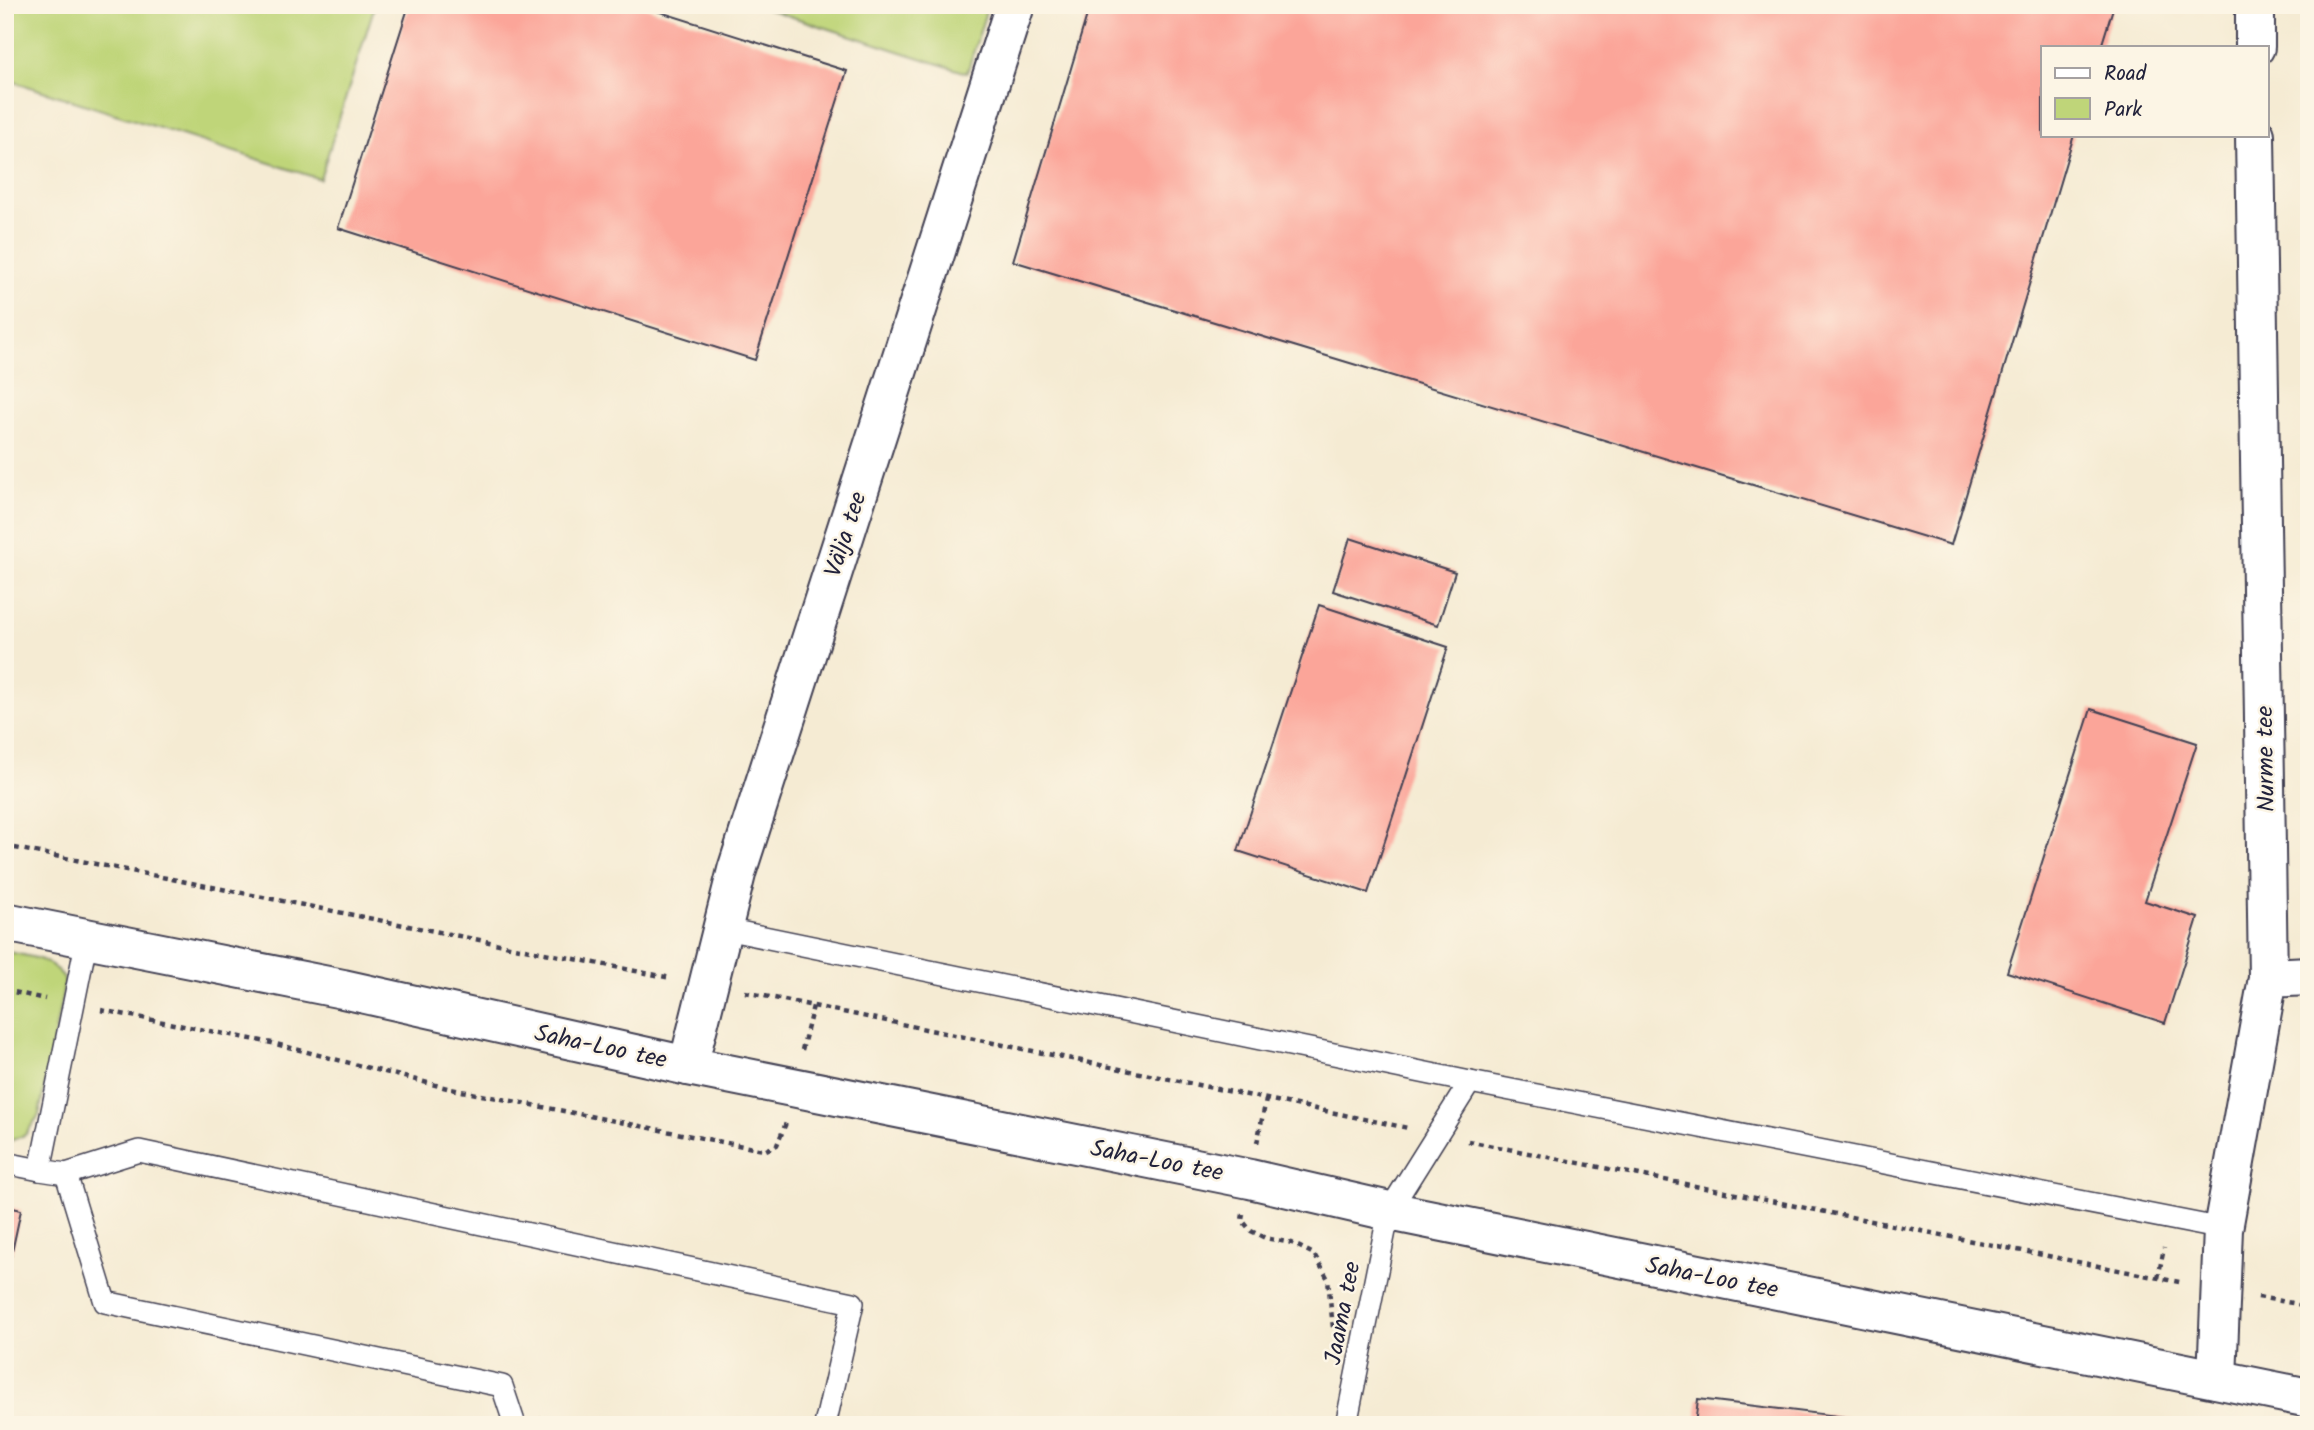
<svg xmlns="http://www.w3.org/2000/svg" width="2314" height="1430" font-family="Kalam,sans-serif">
<style>
.green{fill:#bfd579;stroke:#707c5a;stroke-width:2}
.building{fill:#fba599}
.lines{fill:none;stroke-linecap:round;stroke-linejoin:round}
.service-casing{stroke:#424052;stroke-width:24}
.minor-casing{stroke:#424052;stroke-width:42}
.secondary-casing{stroke:#424052;stroke-width:42}
.path{stroke:#424052;stroke-width:4.5;stroke-dasharray:5 5;stroke-linecap:butt}
.service{stroke:#fff;stroke-width:21}
.minor{stroke:#fff;stroke-width:38}
.secondary{stroke:#fff;stroke-width:38}
.labels{text-anchor:middle;stroke-width:5;stroke-linejoin:round;paint-order:stroke}
.street-label{font-size:24px;fill:#22223b;stroke:#fcf5e5}
</style>
<rect width="100%" height="100%" fill="#fcf5e5"/>
<filter id="ink" filterUnits="userSpaceOnUse"><feTurbulence type="fractalNoise" baseFrequency=".0143" numOctaves="2"/><feDisplacementMap in="SourceGraphic" scale="14" xChannelSelector="R" yChannelSelector="G"/><feConvolveMatrix kernelMatrix="1 2 1 2 8 2 1 2 1" color-interpolation-filters="sRGB"/></filter>
<filter id="wash" filterUnits="userSpaceOnUse"><feTurbulence type="fractalNoise" baseFrequency=".00686" numOctaves="4" result="noise"/><feDisplacementMap in="SourceGraphic" scale="28" xChannelSelector="R" yChannelSelector="G"/><feGaussianBlur stdDeviation="1.57" result="paint"/><feColorMatrix in="noise" values="0 0 0 0 0 0 0 0 0 0 0 0 0 0 0 0 0 1.4 0 .05"/><feComposite in="paint" operator="in"/></filter>
<g filter="url(#wash)">
<rect width="100%" height="100%" fill="#f5ebd3"/>
<!-- green -->
<g class="green">
<path d="M5 5H375L320 179 5 79Z"/>
<path d="M755 5H988L967 73Z"/>
<path d="M5 951C28 957 54 957 65 981L39 1115 25 1135 5 1143Z"/>
</g>
<g id="blocks">
<!-- building -->
<g class="building">
<path d="M409 5H638L847 71 755 360 338 228Z"/>
<path d="M1090 5H2114L2101 47H2043V135H2074L1951 545 1013 261Z"/>
<path d="M5 501 11 509 6 531H5Z"/>
<path d="M1350 538 1455 572 1438 625 1333 591Z"/>
<path d="M1319 605 1448 647 1368 893 1238 851Z"/>
<path d="M2091 709 2197 743 2145 901 2198 918 2165 1023 2007 972Z"/>
<path d="M5 1206 21 1210 6 1280H5Z"/>
<path d="M1698 1399 1846 1417 1845 1425H1695Z"/>
<path d="M541 1417 569 1424V1425H539Z"/>
</g>
</g>
</g>
<g filter="url(#ink)">
<use href="#blocks" fill-opacity="0" stroke="#424052" stroke-width="2"/>
<g class="lines">
<!-- service casing -->
<g class="service-casing">
<g id="service">
<path d="M725 929 1470 1082 2223 1229"/>
<path d="M5 1163 40 1170 87 938"/>
<path d="M40 1170 66 1174 139 1151 853 1303 825 1425"/>
<path d="M66 1174 105 1302 502 1386 515 1425"/>
<path d="M1346 1425 1389 1211 1470 1082"/>
</g>
</g>
<!-- minor casing -->
<g class="minor-casing">
<g id="minor">
<path d="M2255 47V5"/>
<path d="M2268 978 2309 976"/>
<path d="M688 1066 737 870 1015 5"/>
<path d="M2217 1379 2223 1229 2268 978 2255 135"/>
</g>
</g>
<!-- secondary casing -->
<g class="secondary-casing">
<path id="secondary" d="M5 922 343 989 688 1066 1250 1179 1389 1211 2309 1398"/>
</g>
<!-- path -->
<g class="path">
<path d="M5 846 671 978"/>
<path d="M5 990 45 999"/>
<path d="M745 992 1408 1128"/>
<path d="M101 1010 272 1043 451 1089 758 1149 766 1150 777 1145 786 1123"/>
<path d="M802 1050 813 1006"/>
<path d="M1468 1141 2184 1283"/>
<path d="M1257 1143 1266 1100"/>
<path d="M1243 1214 1242 1220 1251 1231 1265 1238 1292 1243 1314 1254 1328 1279 1333 1328"/>
<path d="M2158 1278 2164 1248"/>
<path d="M2258 1297 2309 1306"/>
</g>
<!-- service -->
<use href="#service" class="service"/>
<!-- minor -->
<use href="#minor" class="minor"/>
<!-- secondary -->
<use href="#secondary" class="secondary"/>
</g>
</g>
<g class="labels">
<!-- street labels -->
<g class="street-label">
<text transform="translate(845 534) rotate(-72)" y="8">Välja tee</text>
<text transform="translate(2265 759) rotate(-91)" y="8">Nurme tee</text>
<text transform="translate(601 1046) rotate(12)" y="8">Saha-Loo tee</text>
<text transform="translate(1157 1160) rotate(11)" y="8">Saha-Loo tee</text>
<text transform="translate(1712 1277) rotate(11)" y="8">Saha-Loo tee</text>
<text transform="translate(1342 1313) rotate(-79)" y="8">Jaama tee</text>
</g>
</g>
<!-- margin -->
<rect width="2314" height="1430" fill="none" stroke="#fcf5e5" stroke-width="28"/>
<!-- legend -->
<rect x="2041" y="46" width="228" height="91" fill="#fcf5e5" stroke="#a5a1a1" stroke-width="2"/>
<rect x="2055" y="68" width="35" height="10" fill="#ffffff" stroke="#a5a1a1" stroke-width="2"/>
<text x="2104" y="80" font-size="21" fill="#22223b">Road</text>
<rect x="2055" y="98" width="35" height="21" fill="#bfd579" stroke="#a5a1a1" stroke-width="2"/>
<text x="2104" y="116" font-size="21" fill="#22223b">Park</text>
</svg>
